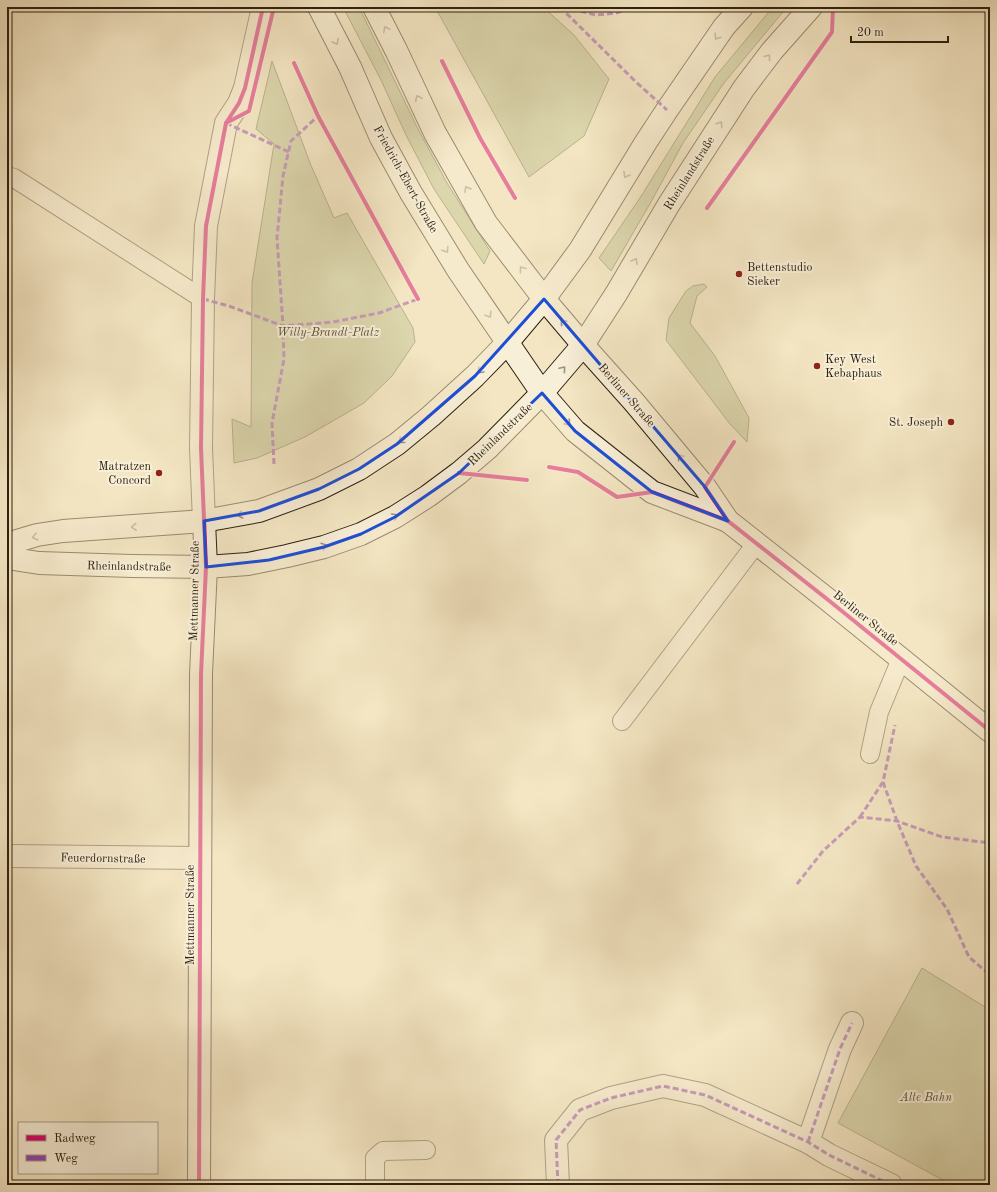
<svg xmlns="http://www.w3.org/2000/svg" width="997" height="1192" font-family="'Old Standard TT',serif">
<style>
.green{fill:#bec492;stroke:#767250}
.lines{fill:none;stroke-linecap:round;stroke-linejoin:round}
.lane-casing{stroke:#60523c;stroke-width:20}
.street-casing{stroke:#60523c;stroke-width:24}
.secondary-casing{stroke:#2e200f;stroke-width:24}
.lane{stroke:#f8efd8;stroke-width:18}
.street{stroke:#f8efd8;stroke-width:22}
.secondary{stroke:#f8efd8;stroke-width:22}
.quiet{stroke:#8e44ad;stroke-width:3;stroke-dasharray:6 3;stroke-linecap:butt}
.cycleway-casing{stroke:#f8efd8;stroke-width:6}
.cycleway{stroke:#d6006c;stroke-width:4}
.oneway{stroke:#9d927e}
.marked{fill:none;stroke:#1d4ed8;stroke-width:3;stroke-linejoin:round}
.poi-dot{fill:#8f2418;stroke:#f8efd8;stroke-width:1.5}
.labels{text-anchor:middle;stroke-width:4;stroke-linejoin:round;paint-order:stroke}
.street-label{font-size:12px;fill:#2e200f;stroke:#f8efd8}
.poi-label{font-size:12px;fill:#2e200f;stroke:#f8efd8;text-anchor:start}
.park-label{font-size:12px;font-style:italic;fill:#595136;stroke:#f8efd8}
</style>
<rect width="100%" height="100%" fill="#f4e6c3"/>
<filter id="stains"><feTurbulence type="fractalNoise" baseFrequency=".005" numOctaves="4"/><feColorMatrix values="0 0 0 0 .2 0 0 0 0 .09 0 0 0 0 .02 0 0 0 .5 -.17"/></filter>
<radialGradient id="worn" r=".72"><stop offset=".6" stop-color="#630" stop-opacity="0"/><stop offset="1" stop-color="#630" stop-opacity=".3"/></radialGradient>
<!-- green -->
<g class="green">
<path d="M343 7H359L418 129 447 183 490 251 484 264 434 189 406 135 381 80Z"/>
<path d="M435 7H543L574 35 609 79 584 136 529 177Z"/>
<path d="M773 7H787L724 83 683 143 651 202 611 271 599 258 640 198 715 77Z"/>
<path d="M272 61 310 163 334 218 347 213 413 328 415 342 392 376 364 403 305 437 257 458 234 463 232 419 251 427 252 283 274 144 256 129Z"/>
<path d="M704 284 707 287 697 296 690 323 715 356 749 418 747 442 730 424 666 340 669 318 686 291 693 286Z"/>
<path d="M922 968 990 1010V1185H952L838 1123Z"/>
</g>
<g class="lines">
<!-- lane casing -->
<g class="lane-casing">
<g id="lane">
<path d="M7 176 14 178 203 299"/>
<path d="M622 721 756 544"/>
<path d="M870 754 879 712 901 659"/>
<path d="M375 1185V1158L383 1151 426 1150"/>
</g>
</g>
<!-- street casing -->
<g class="street-casing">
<g id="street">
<path d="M204 521 201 448 203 299 206 226 226 123 239 103 245 88 263 7"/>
<path d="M7 856 200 858"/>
<path d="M808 1142 840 1049 852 1023"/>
<path d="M558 1185 556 1140 580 1110 611 1098 663 1086 705 1095 808 1142 829 1155 891 1185"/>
</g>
</g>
<!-- secondary casing -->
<g class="secondary-casing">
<g id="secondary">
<path d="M319 7 350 67 381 138 411 193 458 270 542 393 575 431 652 492 728 521"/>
<path d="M374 7 397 52 435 133 486 223 544 299 583 345 634 402 705 487 728 521 827 599 990 731"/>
<path d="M7 544 37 535 63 531 204 521 259 511 319 489 359 469 397 444 431 416 475 376 507 343 544 299 580 250 646 142 667 110 724 27 742 7"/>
<path d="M7 558 39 563 132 566 206 567 248 564 287 556 324 547 361 534 395 517 428 496 459 473 487 449 542 393 583 345 616 294 669 204 744 88 772 51 811 7"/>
<path d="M199 1185 201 674 206 567 204 521"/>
</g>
</g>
<!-- lane -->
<use href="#lane" class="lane"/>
<!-- street -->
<use href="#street" class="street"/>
<!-- secondary -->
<use href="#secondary" class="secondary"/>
<!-- quiet -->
<g class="quiet">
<path d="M560 7 636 82 667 110"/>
<path d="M563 7 596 15 616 13 636 7"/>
<path d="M226 123 289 152"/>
<path d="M203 299 229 306 283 326 333 322 379 313 418 299 416 296"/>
<path d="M274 464 272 423 284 359 283 326 277 238 283 176 291 141 318 116"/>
<path d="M883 782 897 821 916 866 947 909 969 957 990 975"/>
<path d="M860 817 883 782 895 725"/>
<path d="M797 884 823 851 860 817 897 821 942 837 990 843"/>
<path d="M808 1142 840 1049 852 1023"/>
<path d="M558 1185 556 1140 580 1110 611 1098 663 1086 705 1095 808 1142 829 1155 891 1185"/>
</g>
<!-- cycleway casing -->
<g class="cycleway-casing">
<g id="cycleway">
<path d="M442 61 480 138 515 198"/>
<path d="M294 63 318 116 418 299"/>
<path d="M226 123 249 111 274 7"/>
<path d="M707 208 832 32 833 7"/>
<path d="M734 442 705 487 728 521 827 599 990 731"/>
<path d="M549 467 578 472 617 497 652 492 728 521"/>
<path d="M459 473 527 480"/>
<path d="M199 1185 201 674 206 567 201 448 203 299 206 226 226 123 239 103 245 88 263 7"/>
</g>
</g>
<!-- cycleway -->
<use href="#cycleway" class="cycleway"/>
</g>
<!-- one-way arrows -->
<defs><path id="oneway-chevron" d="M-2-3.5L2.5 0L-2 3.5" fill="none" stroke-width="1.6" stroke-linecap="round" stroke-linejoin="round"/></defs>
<g class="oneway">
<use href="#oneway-chevron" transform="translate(386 29) rotate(-117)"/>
<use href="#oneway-chevron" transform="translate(717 37) rotate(123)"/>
<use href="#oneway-chevron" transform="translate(336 42) rotate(63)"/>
<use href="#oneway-chevron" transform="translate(768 57) rotate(-53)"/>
<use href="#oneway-chevron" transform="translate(418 98) rotate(-115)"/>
<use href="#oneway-chevron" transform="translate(720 124) rotate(-57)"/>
<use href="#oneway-chevron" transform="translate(626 175) rotate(121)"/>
<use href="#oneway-chevron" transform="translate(467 189) rotate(-120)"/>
<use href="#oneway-chevron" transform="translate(446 250) rotate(58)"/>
<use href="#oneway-chevron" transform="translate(635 261) rotate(-60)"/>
<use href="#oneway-chevron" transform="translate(522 269) rotate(-127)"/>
<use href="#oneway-chevron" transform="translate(489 315) rotate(57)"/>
<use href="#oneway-chevron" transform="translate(563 322) rotate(-130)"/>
<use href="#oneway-chevron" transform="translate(563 369) rotate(-50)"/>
<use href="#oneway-chevron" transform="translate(480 371) rotate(133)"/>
<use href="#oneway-chevron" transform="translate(568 423) rotate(48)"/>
<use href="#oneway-chevron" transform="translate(401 441) rotate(142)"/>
<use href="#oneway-chevron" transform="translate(680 457) rotate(-130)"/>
<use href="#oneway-chevron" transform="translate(240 515) rotate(168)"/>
<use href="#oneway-chevron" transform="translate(395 516) rotate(-30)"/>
<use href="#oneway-chevron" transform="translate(134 527) rotate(176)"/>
<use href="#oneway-chevron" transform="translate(35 537) rotate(166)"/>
<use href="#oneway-chevron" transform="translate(324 546) rotate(-17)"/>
</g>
<!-- marked area -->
<path d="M0 0H997V1192H0ZM544 299 705 487 728 521 652 492 575 431 542 393 459 473 395 517 361 534 324 547 269 560 206 567 204 521 259 511 319 489 359 469 397 444 475 376Z" fill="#f4e6c3" fill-opacity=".55" fill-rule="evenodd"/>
<path class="marked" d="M544 299 705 487 728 521 652 492 575 431 542 393 459 473 395 517 361 534 324 547 269 560 206 567 204 521 259 511 319 489 359 469 397 444 475 376Z"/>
<!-- markers -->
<g class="poi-dot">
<circle cx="739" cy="274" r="4"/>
<circle cx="817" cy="366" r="4"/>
<circle cx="951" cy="422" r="4"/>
<circle cx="159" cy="473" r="4"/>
</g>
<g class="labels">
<!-- street labels -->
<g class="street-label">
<text transform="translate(689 173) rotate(-58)" y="4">Rheinlandstraße</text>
<text transform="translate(406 179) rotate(61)" y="4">Friedrich-Ebert-Straße</text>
<text transform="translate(627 395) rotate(49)" y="4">Berliner Straße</text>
<text transform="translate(500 434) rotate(-44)" y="4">Rheinlandstraße</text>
<text transform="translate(129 566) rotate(1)" y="4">Rheinlandstraße</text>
<text transform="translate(194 591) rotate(-89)" y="4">Mettmanner Straße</text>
<text transform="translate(866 618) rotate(39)" y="4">Berliner Straße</text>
<text transform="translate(103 858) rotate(1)" y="4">Feuerdornstraße</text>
<text transform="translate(190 915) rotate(-90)" y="4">Mettmanner Straße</text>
</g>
<!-- poi labels -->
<g class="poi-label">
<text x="747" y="271">Bettenstudio<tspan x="747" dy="14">Sieker</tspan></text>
<text x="825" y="363">Key West<tspan x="825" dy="14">Kebaphaus</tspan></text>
<text x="943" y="426" text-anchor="end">St. Joseph</text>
<text x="151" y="470" text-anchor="end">Matratzen<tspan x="151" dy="14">Concord</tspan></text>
</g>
<!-- park labels -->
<g class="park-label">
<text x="328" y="336">Willy-Brandt-Platz</text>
<text x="926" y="1101">Alte Bahn</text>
</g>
</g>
<!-- margin -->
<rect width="997" height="1192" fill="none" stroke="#f4e6c3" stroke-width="24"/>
<rect x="8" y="8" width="981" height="1176" fill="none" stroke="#2e200f" stroke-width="2"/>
<rect x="12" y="12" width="973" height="1168" fill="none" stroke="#2e200f"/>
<!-- legend -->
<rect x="18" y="1122" width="140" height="52" fill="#f8efd8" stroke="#a79c88"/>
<rect x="26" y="1135" width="20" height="6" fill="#d6006c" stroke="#a79c88"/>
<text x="54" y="1142" font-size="12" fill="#2e200f">Radweg</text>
<rect x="26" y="1155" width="20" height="6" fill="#8e44ad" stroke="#a79c88"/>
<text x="54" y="1162" font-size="12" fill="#2e200f">Weg</text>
<!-- scale -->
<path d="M851 36v6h97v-6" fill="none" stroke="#2e200f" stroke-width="2"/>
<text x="857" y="36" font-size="12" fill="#2e200f" stroke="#f8efd8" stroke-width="3" paint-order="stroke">20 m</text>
<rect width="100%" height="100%" filter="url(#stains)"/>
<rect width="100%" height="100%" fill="url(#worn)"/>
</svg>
